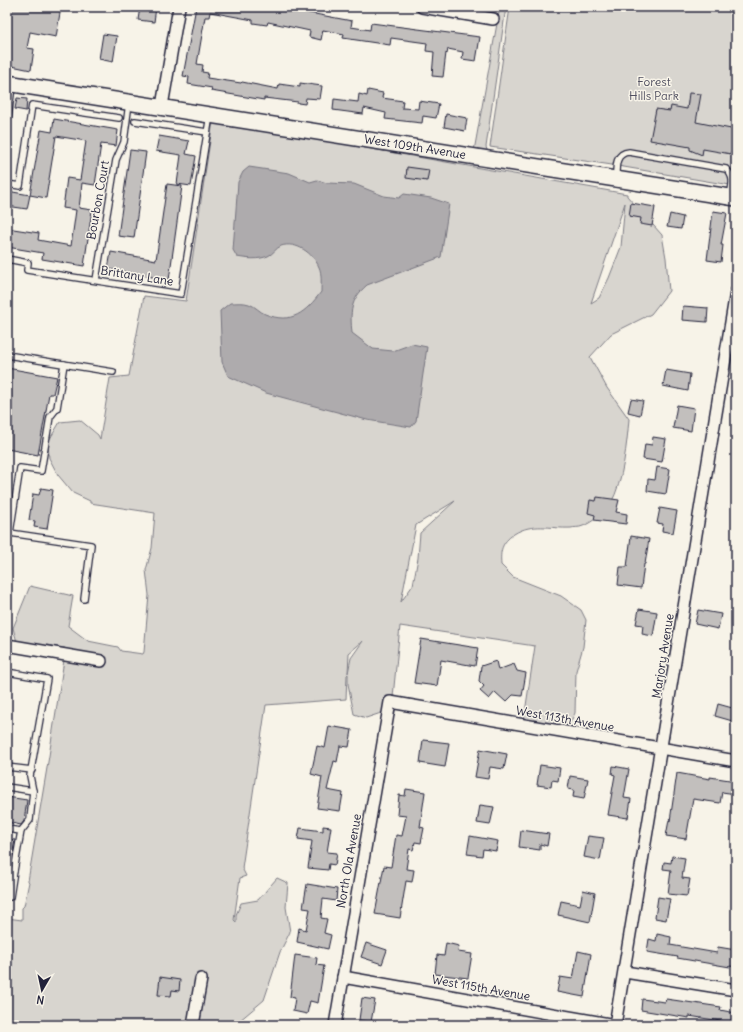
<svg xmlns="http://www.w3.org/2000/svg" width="743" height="1032" font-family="Delius,sans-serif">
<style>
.green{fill:#d8d5cf;stroke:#7d7c85;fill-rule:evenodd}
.water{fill:#aeabad;stroke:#76747f}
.building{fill:#c2bfbd;stroke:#22223b}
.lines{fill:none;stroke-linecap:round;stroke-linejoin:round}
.lane-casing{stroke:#22223b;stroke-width:8}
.street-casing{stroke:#22223b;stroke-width:14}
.secondary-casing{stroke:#22223b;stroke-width:18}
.lane{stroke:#f7f3e8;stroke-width:5.5}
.street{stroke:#f7f3e8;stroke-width:11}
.secondary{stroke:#f7f3e8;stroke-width:15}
.labels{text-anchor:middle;stroke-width:3;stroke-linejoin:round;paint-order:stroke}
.park-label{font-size:12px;fill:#504f60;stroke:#f7f3e8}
.street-label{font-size:12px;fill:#22223b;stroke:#f7f3e8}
</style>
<rect width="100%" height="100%" fill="#f7f3e8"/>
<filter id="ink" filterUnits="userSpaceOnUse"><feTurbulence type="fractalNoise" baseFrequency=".025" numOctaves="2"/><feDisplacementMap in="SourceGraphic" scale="8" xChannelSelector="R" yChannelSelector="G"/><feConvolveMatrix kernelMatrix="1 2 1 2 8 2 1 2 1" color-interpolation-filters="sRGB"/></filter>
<g filter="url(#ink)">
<!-- green -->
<g class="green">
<path d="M500 7H506L486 147 487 150 489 151H474Z"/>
<path d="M510 7H736V186L612 165 490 147Z"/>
<path d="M213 121 627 194V196L662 235 666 258 669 291 651 314 611 334 590 357 607 388 629 419C627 443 623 482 611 503 605 512 593 522 583 526 579 528 574 527 571 528 550 529 533 522 514 534 501 543 500 551 501 565L513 577 561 596 581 610 586 620 583 647 576 671 575 713 568 727 524 719 535 646 400 626 393 697 386 696 384 712 366 718 354 714 348 684V674L347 675 346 699 266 705 242 868 246 876 240 878 234 920 236 922V915L241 903 258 900 277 878 288 883 286 907 290 932 280 952 264 1000 239 1021 231 1025H198L206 975 197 973 189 1025H7V918L22 920V908L24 906 29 882 28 881 49 756 64 660 105 667 107 657 65 650V648L17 642 13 628 30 586 73 596 68 626 88 641 118 647 121 651 143 654 144 652 149 595 146 570 152 548 155 513 90 503V501L73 493 58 475 49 458 48 442 60 422 80 420 98 435 100 439 110 378 129 376 144 296 186 301ZM625 203 621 247 609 278 599 298 591 303ZM455 501 420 533 418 558 413 585 401 602 416 525ZM363 641 351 658 348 673 349 653Z"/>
</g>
<!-- water -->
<path class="water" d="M249 167 289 173 310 182 317 180 327 183 354 184 384 196 399 198 404 194 431 198 449 204 441 257 367 285C350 300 350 312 352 333L373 349 393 351 412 344 427 347 416 421 411 427 367 420 266 393 228 376 222 362 220 311 230 303C236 303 244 302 249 304 255 306 260 312 265 314 292 325 306 312 321 292 321 284 322 273 319 267 313 253 296 241 281 246 276 248 273 254 268 256 258 260 248 259 237 257L233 250 238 182 243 172Z"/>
<!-- building -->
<g class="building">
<path d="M7 7H61L56 37 30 32 27 48 34 49 31 70 7 65Z"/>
<path d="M140 7H156L154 22 138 20Z"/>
<path d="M196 7H263L283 10V8L352 21 351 27 370 30 371 23 480 37 476 61 462 59 463 52 448 49 447 54 446 53 443 77 432 76 434 52 426 51 427 43 391 38 390 45 343 38 344 34 323 30 321 40 309 37 310 31 268 22 267 25 253 23V20L210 12 209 17H205L197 64 203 65 202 72 208 73 207 78 241 83 242 82 278 89 279 84 300 87V83L322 86 320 99 306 98 305 104 298 103V102L264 98V100L211 91 212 88 188 84 189 77 183 76Z"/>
<path d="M103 34 117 36 113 62 99 59Z"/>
<path d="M368 90 383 93 382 98 403 101 402 108 418 109 419 101 439 104 436 118 423 116 422 123 385 119 386 113 364 108 363 114 333 110 334 99 358 102 359 94 367 96Z"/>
<path d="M689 93 701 94 696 122 736 130 731 154 703 149 702 155 690 150V147L650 140 656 109 670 111 671 106 687 109Z"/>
<path d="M17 98 27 99 26 111 15 109Z"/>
<path d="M446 114 467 118 465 131 444 127Z"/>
<path d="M54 119 118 130 116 146 101 144 95 185 82 183 79 208 92 210 84 266 42 259 43 253 7 247V228L39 233 38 240 71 246 76 210 63 208 67 178 80 180 86 141 56 136 46 198 30 195 41 130 52 132Z"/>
<path d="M159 136 189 141 186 154 196 156 191 186 177 184 181 155 156 151Z"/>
<path d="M130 150 146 152 134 238 118 236Z"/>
<path d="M407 167 429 170 427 181 406 178Z"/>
<path d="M167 184 182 186 169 280 108 269 111 252 156 260Z"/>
<path d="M7 191 30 195 27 209 7 206Z"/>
<path d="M631 203 655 207 652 226 640 224 641 218 629 216Z"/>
<path d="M713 211 727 213 721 245H723L721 262 707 260Z"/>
<path d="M670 214 683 217 681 229 667 227Z"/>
<path d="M683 306 708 308 707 322 682 320Z"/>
<path d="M7 368 57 377 53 394H49L38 455 7 449Z"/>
<path d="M666 370 690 374 688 391 663 386Z"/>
<path d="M631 399 643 401 640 415 628 412Z"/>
<path d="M677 405 694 408 691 431 673 428Z"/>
<path d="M653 437 666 439 662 462 643 459 645 444 652 445Z"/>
<path d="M657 467 670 469 666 494 647 491 648 479 655 480Z"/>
<path d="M41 488 53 490 47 529 34 527 35 521 29 520 33 494 39 495Z"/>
<path d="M597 497 619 500 616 512 627 514 626 524 594 520 595 515 588 513 590 500 596 501Z"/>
<path d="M660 508 677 511 673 533 662 531 663 524 657 523Z"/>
<path d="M631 536 649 539 645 564H644L641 588 618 585 620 567H627Z"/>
<path d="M639 609 657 612 653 636 642 634 643 625 636 624Z"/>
<path d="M698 610 721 614 718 629 695 624Z"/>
<path d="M421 639 478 648 475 666 441 660 437 686 414 683Z"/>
<path d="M496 661 498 670 514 664 517 671 526 673 522 696 513 695 506 702 495 692 489 699 480 691 484 686 479 681 481 666Z"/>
<path d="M718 704 736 709V722L715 716Z"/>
<path d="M329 726 352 730 349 747 340 746 337 762 334 761 327 790 343 793 340 811 317 808 322 777 311 774 317 746 325 748Z"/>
<path d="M423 740 449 743 445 767 420 763Z"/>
<path d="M480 749 507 754 504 769 490 767 488 779 475 777Z"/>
<path d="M540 765 560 768 558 781 552 780 551 787 537 785Z"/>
<path d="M613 766 629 769 624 798 631 799 628 818 608 815 615 775 612 774Z"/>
<path d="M677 773 710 779V777L736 781V794L722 792 720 803 693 799 686 839 666 836 669 820 670 821Z"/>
<path d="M570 776 588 779 584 799 573 797 574 790 568 789Z"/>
<path d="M406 789 425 792 420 827 424 828 421 843 415 842 413 850 409 849 406 869 414 870 412 882 406 881 400 918 375 914 384 866 391 867 396 835 402 836 406 816 397 815 399 795 405 796Z"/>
<path d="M7 797 27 800 24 821 21 825 7 822Z"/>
<path d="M480 805 494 807 490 825 477 823Z"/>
<path d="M323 826 331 827 327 852 337 853 335 865 329 864 328 870 308 868 312 841 298 839 300 828 323 831Z"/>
<path d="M521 830 549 834 547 846 540 844V850L519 847Z"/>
<path d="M470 836 498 841 496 851 483 849 482 856 467 854Z"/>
<path d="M588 836 604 838 600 860 584 857Z"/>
<path d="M7 839 15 840 11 862 7 861Z"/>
<path d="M672 856 685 858 682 878 690 879 687 896 668 894 671 870 663 869 664 862 671 863Z"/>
<path d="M307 884 337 889 336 901 323 899 321 918 327 919 324 933 331 935 328 949 297 942 299 928 306 930 310 909 303 908Z"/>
<path d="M583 890 595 893 590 922 558 915 561 901 580 905Z"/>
<path d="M658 897 670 899 666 920 655 918Z"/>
<path d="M657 934 671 937 670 945 717 953 718 947 736 950V967L730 966V967L677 958 678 957 647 952 649 939 656 941Z"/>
<path d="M366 943 387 950 382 964 361 957Z"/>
<path d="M446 943 459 946 458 952 472 954 468 978 435 974 437 955 444 956Z"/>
<path d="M578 951 591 954 584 997 557 992 560 977 573 979Z"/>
<path d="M295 955 317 958 316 965 324 966 318 1003 310 1001 307 1014 293 1011 295 998 290 997Z"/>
<path d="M160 977 180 980 179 991 172 990 171 996 158 995Z"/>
<path d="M362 998 375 1000 371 1022 359 1020Z"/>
<path d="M642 999 665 1002 666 999 721 1007 720 1010 736 1013V1025L727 1023V1022L689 1016V1018L641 1010Z"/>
</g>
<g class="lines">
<!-- lane casing -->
<g class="lane-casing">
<g id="lane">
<path d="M135 121 207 132"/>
<path d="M7 128 12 86"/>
<path d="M616 178C616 167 615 153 629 152L726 169C735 177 732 185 730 196"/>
<path d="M7 184 20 186 32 105 119 118"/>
<path d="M7 259 28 263 27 270 181 294 210 115"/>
<path d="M96 280 116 160 124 142 129 103"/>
<path d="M7 355 113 372"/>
<path d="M64 364 57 408 50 417 41 471 20 468 10 533 91 545 84 599"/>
<path d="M7 672 47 679 30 776 33 791 30 820 21 831"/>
<path d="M7 767 32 770"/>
<path d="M7 787 33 791"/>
<path d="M7 829 21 831 14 871 7 870"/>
<path d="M7 897H10L14 871"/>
</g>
</g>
<!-- street casing -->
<g class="street-casing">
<g id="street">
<path d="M422 7 493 19"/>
<path d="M162 106 179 7"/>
<path d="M7 645 101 661"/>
<path d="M625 972 736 990"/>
<path d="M343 977 615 1025"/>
<path d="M193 1025 201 979"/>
<path d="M335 1025 390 702 736 761"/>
<path d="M615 1025 736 292"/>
</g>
</g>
<!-- secondary casing -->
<g class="secondary-casing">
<path id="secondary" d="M7 83 736 198"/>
</g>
<!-- lane -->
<use href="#lane" class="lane"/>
<!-- street -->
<use href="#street" class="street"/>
<!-- secondary -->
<use href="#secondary" class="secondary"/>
</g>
</g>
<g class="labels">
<!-- park labels -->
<g class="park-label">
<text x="654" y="86">Forest<tspan x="654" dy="14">Hills Park</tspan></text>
</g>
<!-- street labels -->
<g class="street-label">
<text transform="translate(415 147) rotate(9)" y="4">West 109th Avenue</text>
<text transform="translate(98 200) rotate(-80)" y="4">Bourbon Court</text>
<text transform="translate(137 276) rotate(9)" y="4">Brittany Lane</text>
<text transform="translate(663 656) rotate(-81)" y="4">Marjory Avenue</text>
<text transform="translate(565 719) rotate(10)" y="4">West 113th Avenue</text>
<text transform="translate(349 861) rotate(-80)" y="4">North Ola Avenue</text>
<text transform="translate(481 988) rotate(10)" y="4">West 115th Avenue</text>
</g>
</g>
<!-- margin -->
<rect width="743" height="1032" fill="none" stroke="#f7f3e8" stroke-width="24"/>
<rect x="12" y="12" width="719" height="1008" fill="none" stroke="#22223b" stroke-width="1.5" filter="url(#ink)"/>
<!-- north arrow -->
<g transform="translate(42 990) rotate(189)" stroke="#f7f3e8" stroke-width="3" paint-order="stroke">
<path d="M0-3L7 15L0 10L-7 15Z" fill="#22223b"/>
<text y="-6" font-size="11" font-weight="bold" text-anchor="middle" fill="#22223b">N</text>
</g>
</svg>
